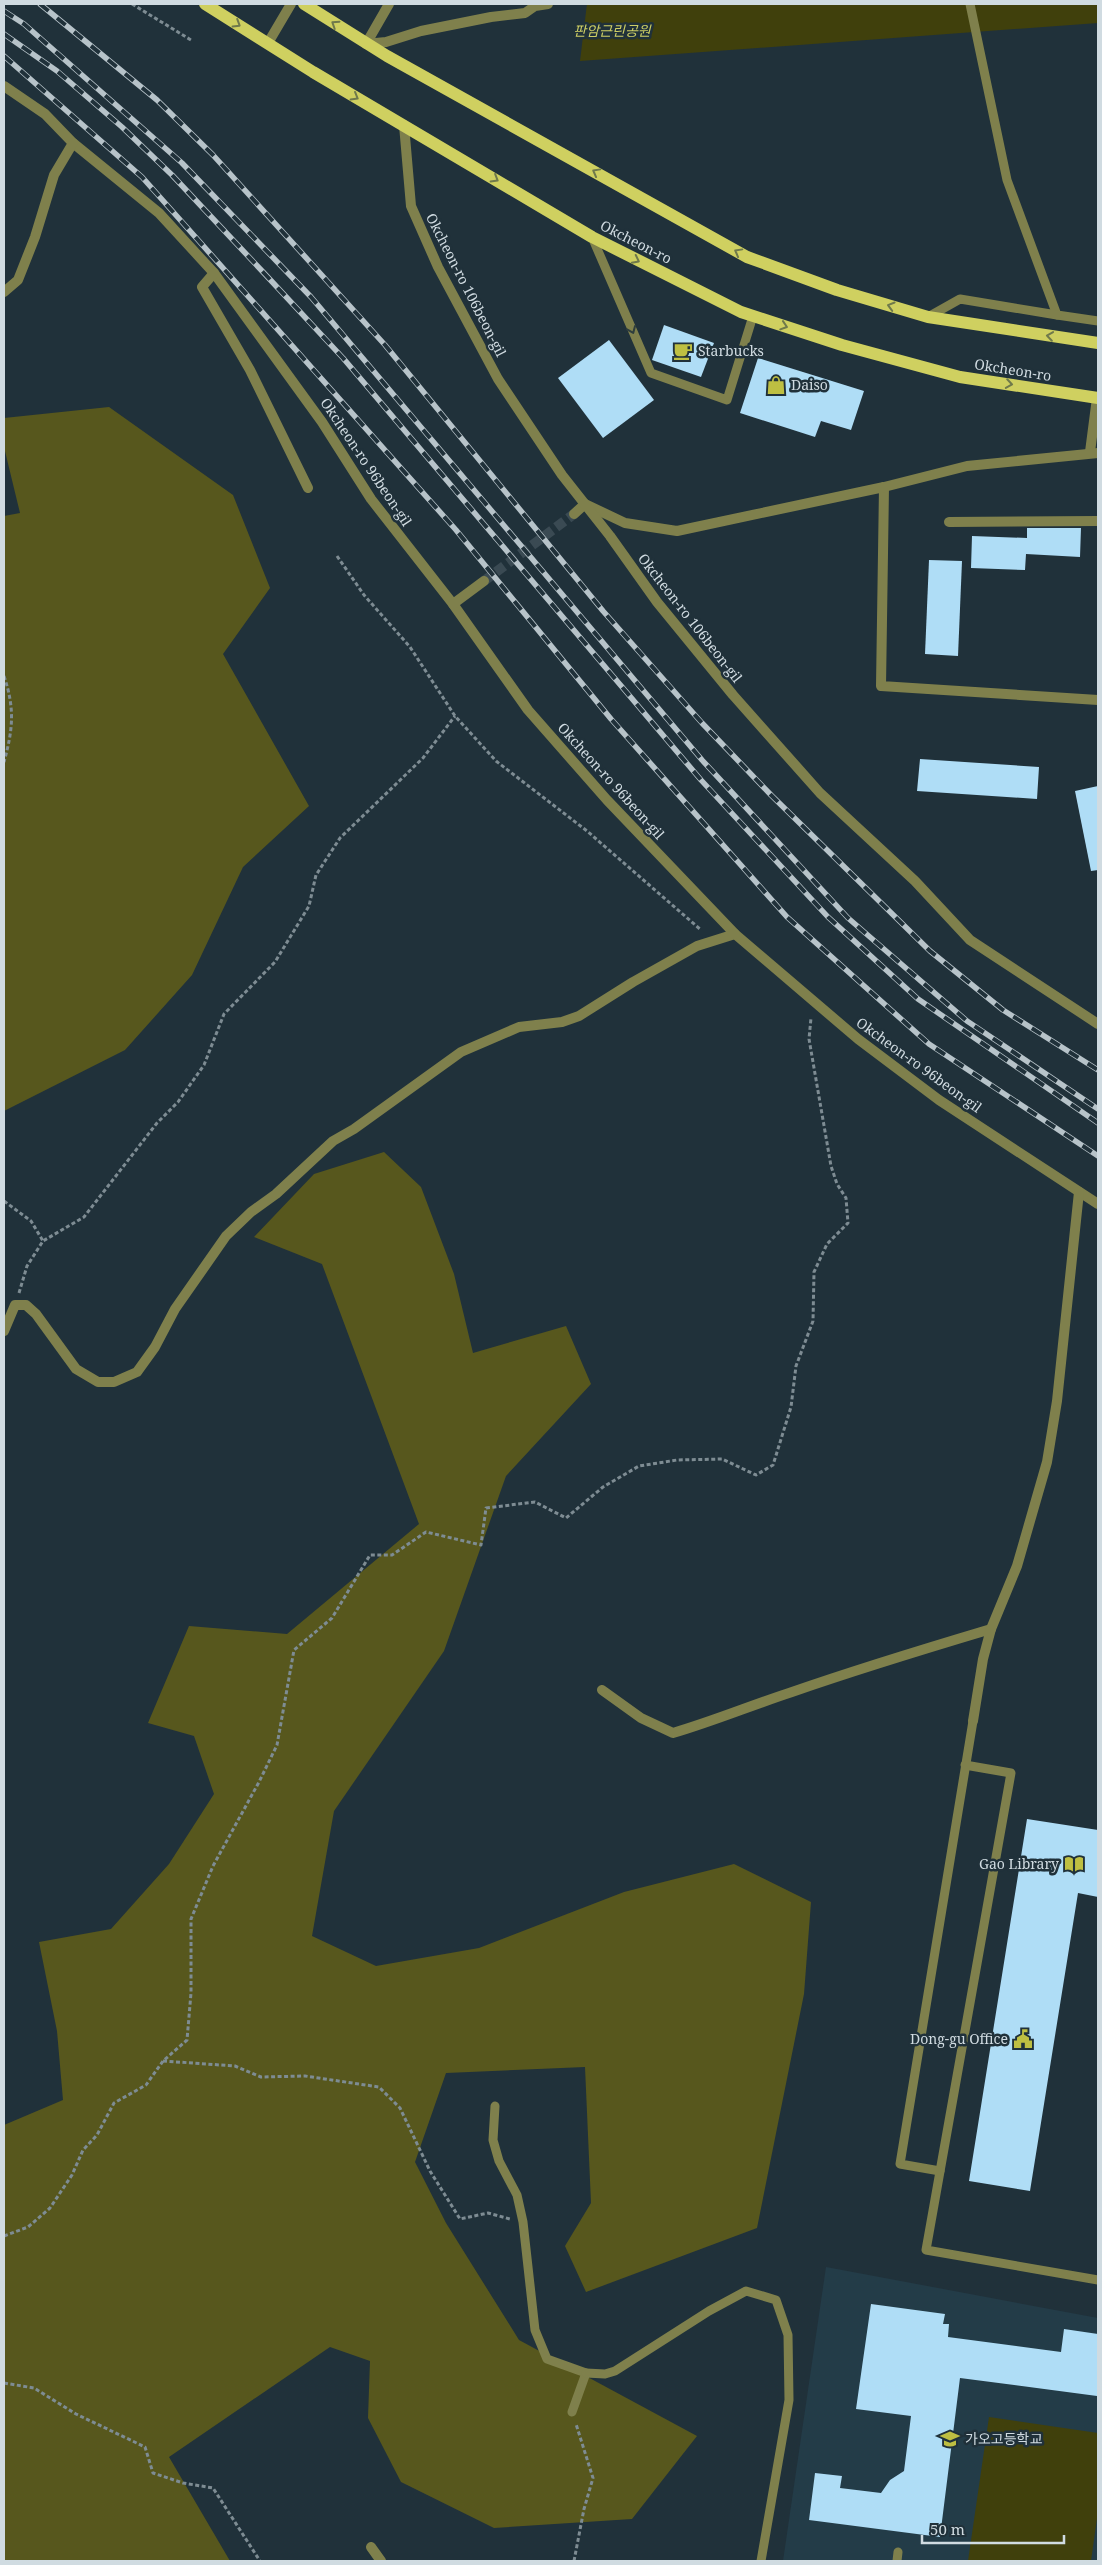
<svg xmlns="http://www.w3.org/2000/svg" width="1102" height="2565" font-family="'Noto Serif','Noto Sans KR',serif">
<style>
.built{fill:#233c48}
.green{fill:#40400c}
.forest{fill:#57571d}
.building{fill:#afddf6}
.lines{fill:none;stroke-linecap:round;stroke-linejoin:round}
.minor-tunnel{stroke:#3a4a53;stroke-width:10;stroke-dasharray:10 5;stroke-linecap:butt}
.path{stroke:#7e8c93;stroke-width:3;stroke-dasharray:4 2.5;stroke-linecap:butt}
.service{stroke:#7f804c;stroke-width:9}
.minor{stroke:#7f804c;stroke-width:10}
.tertiary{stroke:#7f804c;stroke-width:10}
.primary{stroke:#cfd060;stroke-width:12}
.rail-casing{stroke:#b7c3c9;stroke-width:5.5}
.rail{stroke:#20313a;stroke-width:4;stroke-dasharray:11;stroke-linecap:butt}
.oneway{stroke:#6f794b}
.oneway2{stroke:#2e3d3d}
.labels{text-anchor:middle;stroke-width:5;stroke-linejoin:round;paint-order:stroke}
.park-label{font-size:14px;font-style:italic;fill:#cdce64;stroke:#20313a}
.street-label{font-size:14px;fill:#d0dbe1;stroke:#20313a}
.poi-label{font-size:14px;fill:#d0dbe1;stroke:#20313a;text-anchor:start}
</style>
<rect width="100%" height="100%" fill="#20313a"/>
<!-- built -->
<path class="built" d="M826 2267 1098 2318V2561H783Z"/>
<!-- green -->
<g class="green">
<path d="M587 4H1098V23L580 61Z"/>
<path d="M989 2417 1098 2433V2511L1091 2561H968Z"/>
</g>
<!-- forest -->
<g class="forest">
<path d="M109 407 233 495 270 588 223 654 309 806 243 867 192 975 125 1050 4 1111V516L20 513 4 447V418Z"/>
<path d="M384 1152 421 1187 454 1274 473 1353 566 1326 591 1384 506 1476 444 1651 334 1811 312 1936 376 1966 479 1948 624 1892 734 1864 811 1902 804 1994 757 2228 586 2292 565 2246 591 2203 585 2067 446 2073 415 2162 446 2223 519 2340 697 2436 632 2519 494 2528 401 2482 368 2418 370 2361 330 2347 169 2457 230 2561H4V2125L63 2100 57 2031 39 1942 111 1929 169 1864 214 1794 194 1736 148 1723 189 1626 287 1634 419 1524 322 1264 254 1237 314 1174Z"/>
</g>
<!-- building -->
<g class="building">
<path d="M664 325 714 343 701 377 652 360Z"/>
<path d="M609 340 654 400 603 438 558 378Z"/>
<path d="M758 358 864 391 851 430 821 421 815 437 740 413Z"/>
<path d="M1027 528H1081L1080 557 1026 554 1025 570 971 568 972 536 1027 538Z"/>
<path d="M929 560 962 561 958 656 925 654Z"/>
<path d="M920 759 1039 767 1037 799 917 791Z"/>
<path d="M1098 786V870L1091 871 1075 791Z"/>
<path d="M1027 1819 1098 1830V1897L1078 1893 1030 2191 969 2181Z"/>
<path d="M871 2304 945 2314 943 2324H949L948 2337 1061 2352 1064 2329 1098 2334 1097 2396 960 2378 940 2537 809 2520 815 2473 842 2476 840 2488 881 2493 890 2480 904 2471 911 2416 856 2409Z"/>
</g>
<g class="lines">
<!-- minor-tunnel -->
<path class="minor-tunnel" d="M484 581 574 514"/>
<!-- path -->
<g class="path">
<path d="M132 4 191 40"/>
<path d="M337 556 364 595 410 647 455 716 496 761 587 831 701 930"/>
<path d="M4 676C15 709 13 729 4 762"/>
<path d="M4 1201 31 1221 43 1241"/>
<path d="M19 1293 27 1266 43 1241 84 1217 157 1123 178 1102 204 1065 224 1014 275 962 309 906 316 875 340 838 423 758 455 716"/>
<path d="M163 2061 235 2066 261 2077 305 2076 379 2087 400 2108 430 2171 460 2219 488 2213 510 2219"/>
<path d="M4 2236 28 2227 50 2208 72 2175 83 2150 97 2135 114 2103 146 2085 163 2061 187 2040 191 1993V1919L213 1866 259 1782 277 1745 294 1650 332 1618 370 1555H392L426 1532 481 1545 486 1508 535 1502 566 1518 603 1487 639 1466 677 1460 722 1459 756 1475 773 1465 791 1407 796 1366 813 1321 814 1272 827 1244 848 1223 846 1198 837 1184 831 1166 809 1039 811 1018"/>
<path d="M4 2383 34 2388 76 2414 145 2447 153 2473 183 2483 213 2488 260 2561"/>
<path d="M574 2561 584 2509 593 2478 576 2424"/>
</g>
<!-- service -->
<g class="service">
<path d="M970 4 1007 180 1057 315 1098 321"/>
<path d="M592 237 651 373 727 400 753 316"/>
<path d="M928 317 960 299 1057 315"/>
<path d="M965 1765 1011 1773 926 2250 1098 2280"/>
<path d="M495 2106 493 2140 499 2161 517 2195 523 2222 535 2330 547 2359 586 2373 572 2412"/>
<path d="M940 2171 900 2164 973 1721"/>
<path d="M586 2373 605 2374 615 2371 709 2311 746 2291 776 2300 788 2335 789 2400 761 2561"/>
<path d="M897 2561 898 2552"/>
</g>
<!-- minor -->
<g class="minor">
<path d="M268 43 291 4"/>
<path d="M366 44 386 42 421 31 491 17 525 13 535 6 548 4"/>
<path d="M366 44 389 4"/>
<path d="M4 86 45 114 73 143 159 213 214 273 322 422 371 499 453 604 528 710 607 800 735 934 858 1039 939 1100 1098 1204"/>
<path d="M214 273 202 287 250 370 308 488"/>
<path d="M4 292 18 280 35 237 54 175 73 143"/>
<path d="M1090 452 1097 398"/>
<path d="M884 487 881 686 1098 700"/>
<path d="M574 514 585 504 625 523 677 531 884 487 967 466 1098 453"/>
<path d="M949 522 1098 521"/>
<path d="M453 604 484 581"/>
<path d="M4 1331 15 1305H26L36 1314 76 1369 98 1382H114L137 1372 155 1347 175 1309 226 1236 251 1212 276 1194 333 1141 354 1129 461 1052 519 1027 562 1022 579 1016 633 982 697 946 735 934"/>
<path d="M602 1690 641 1718 673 1733C714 1721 752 1705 792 1692 858 1669 924 1649 991 1629"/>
<path d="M973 1721 983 1659 991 1629 1017 1566 1047 1462 1057 1401 1079 1192"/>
<path d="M371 2547 381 2561"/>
</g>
<!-- tertiary -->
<path class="tertiary" d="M404 125 411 206 438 267 498 379 562 475 610 536 657 602 733 695 820 793 915 881 970 940 1098 1024"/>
<!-- primary -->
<g class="primary">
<path d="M205 4 313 72 592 237 741 312 842 345 960 377 1098 398"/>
<path d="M304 4 387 56 747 257 837 290 928 317 1098 343"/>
</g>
<!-- rail casing -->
<g class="rail-casing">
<g id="rail">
<path d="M40 4 157 100 213 155 385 345 603 611 702 723 771 795 930 951 1003 1010 1098 1070"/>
<path d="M4 11 24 24 182 163 311 297 702 760 848 918 967 1021 1098 1109"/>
<path d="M4 34 57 71 122 127 172 175 263 272 343 358 701 780 828 917 918 999 1098 1123"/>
<path d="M4 56 142 177 456 530 611 719 787 917 929 1044 1098 1156"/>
</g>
</g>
<!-- rail -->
<use href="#rail" class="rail"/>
</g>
<!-- one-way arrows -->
<defs><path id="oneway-chevron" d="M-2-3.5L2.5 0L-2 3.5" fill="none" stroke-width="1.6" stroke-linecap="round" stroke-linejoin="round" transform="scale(1.25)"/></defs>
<g class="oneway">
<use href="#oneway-chevron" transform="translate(237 24) rotate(32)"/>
<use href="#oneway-chevron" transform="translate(335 24) rotate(-147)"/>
<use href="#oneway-chevron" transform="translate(355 97) rotate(30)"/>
<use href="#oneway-chevron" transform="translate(596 172) rotate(-151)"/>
<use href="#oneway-chevron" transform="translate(495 179) rotate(31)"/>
<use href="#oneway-chevron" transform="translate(738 252) rotate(-151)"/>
<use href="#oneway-chevron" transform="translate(636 260) rotate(27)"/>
<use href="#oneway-chevron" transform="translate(891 306) rotate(-164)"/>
<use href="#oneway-chevron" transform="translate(784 326) rotate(18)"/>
<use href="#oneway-chevron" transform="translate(1050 336) rotate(-172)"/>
<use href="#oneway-chevron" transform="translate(1009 384) rotate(9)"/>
</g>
<use class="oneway2" href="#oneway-chevron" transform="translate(632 330) rotate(67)"/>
<!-- icons -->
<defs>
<g id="cafe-bare" transform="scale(1.5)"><path d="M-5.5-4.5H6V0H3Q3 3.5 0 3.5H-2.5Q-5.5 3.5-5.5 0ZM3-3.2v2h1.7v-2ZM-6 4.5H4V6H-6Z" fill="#bebf42" stroke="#20313a" stroke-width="2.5" paint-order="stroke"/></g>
<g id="shop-bare" transform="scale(1.5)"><path d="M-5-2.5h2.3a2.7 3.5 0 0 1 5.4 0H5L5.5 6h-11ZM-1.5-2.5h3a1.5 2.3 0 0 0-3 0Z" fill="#bebf42" stroke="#20313a" stroke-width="2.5" paint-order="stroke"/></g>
<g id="library-bare" transform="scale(1.5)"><path d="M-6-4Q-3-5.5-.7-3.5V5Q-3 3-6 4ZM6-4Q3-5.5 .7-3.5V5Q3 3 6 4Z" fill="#bebf42" stroke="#20313a" stroke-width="2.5" paint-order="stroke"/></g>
<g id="civic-bare" transform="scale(1.5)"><path d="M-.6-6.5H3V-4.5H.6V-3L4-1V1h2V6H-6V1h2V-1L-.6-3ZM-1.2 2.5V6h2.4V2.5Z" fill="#bebf42" stroke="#20313a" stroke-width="2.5" paint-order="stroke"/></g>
<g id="school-bare" transform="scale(1.5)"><path d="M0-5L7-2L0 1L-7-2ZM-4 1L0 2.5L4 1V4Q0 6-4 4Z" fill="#bebf42" stroke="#20313a" stroke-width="2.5" paint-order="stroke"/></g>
</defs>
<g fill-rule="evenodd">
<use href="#cafe-bare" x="683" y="351"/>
<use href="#shop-bare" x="776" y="385"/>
<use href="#library-bare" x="1074" y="1864"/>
<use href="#civic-bare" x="1023" y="2039"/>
<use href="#school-bare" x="950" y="2439"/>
</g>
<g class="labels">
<!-- park labels -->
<g class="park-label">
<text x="612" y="36">판암근린공원</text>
</g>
<!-- street labels -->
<g class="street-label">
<text transform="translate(636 242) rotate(27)" y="5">Okcheon-ro</text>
<text transform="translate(466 285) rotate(63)" y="5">Okcheon-ro 106beon-gil</text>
<text transform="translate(1013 370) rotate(9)" y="5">Okcheon-ro</text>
<text transform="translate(366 462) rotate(56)" y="5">Okcheon-ro 96beon-gil</text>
<text transform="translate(690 618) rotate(52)" y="5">Okcheon-ro 106beon-gil</text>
<text transform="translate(611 781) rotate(48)" y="5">Okcheon-ro 96beon-gil</text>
<text transform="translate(919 1065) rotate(36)" y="5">Okcheon-ro 96beon-gil</text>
</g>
<!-- poi labels -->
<g class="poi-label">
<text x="698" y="356">Starbucks</text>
<text x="791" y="390">Daiso</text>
<text x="1059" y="1869" text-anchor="end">Gao Library</text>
<text x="1008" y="2044" text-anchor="end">Dong-gu Office</text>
<text x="965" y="2444">가오고등학교</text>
</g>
</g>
<!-- border -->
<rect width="1102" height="2565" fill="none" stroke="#d0dbe1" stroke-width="10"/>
<!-- scale -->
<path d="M922 2535v8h142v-8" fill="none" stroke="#d0dbe1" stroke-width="2.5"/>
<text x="930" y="2535" font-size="15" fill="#d0dbe1" stroke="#20313a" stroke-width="4" paint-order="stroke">50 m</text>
</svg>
